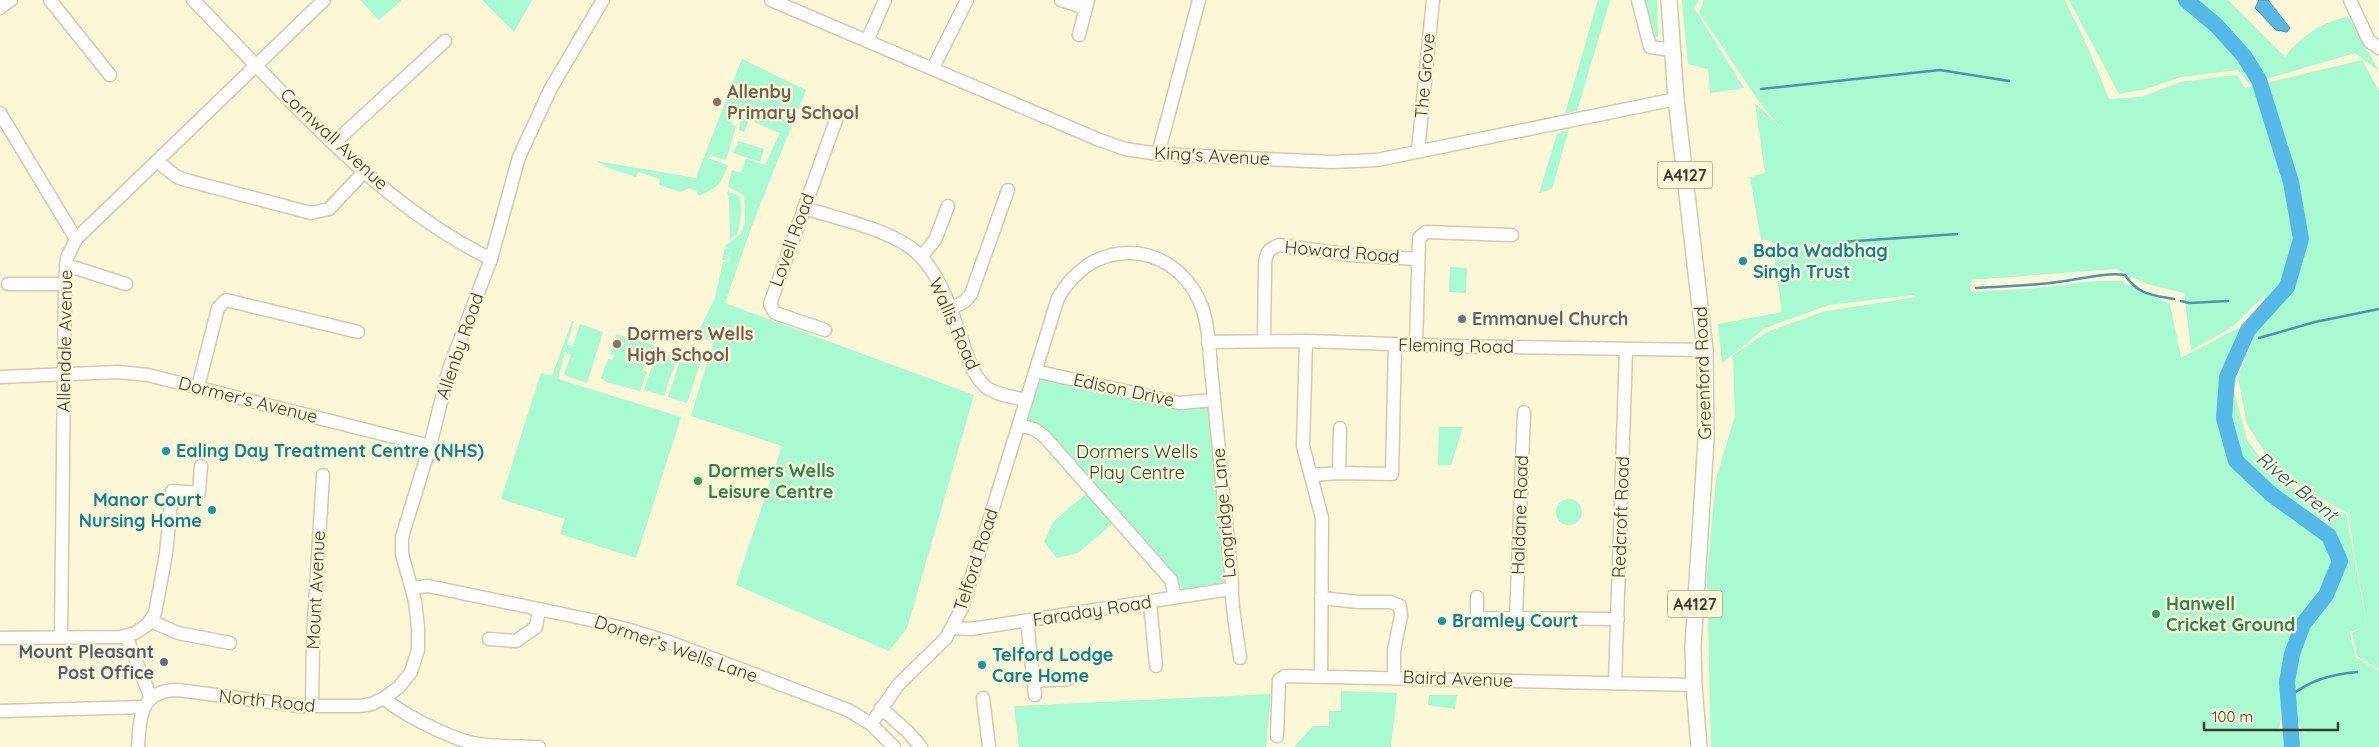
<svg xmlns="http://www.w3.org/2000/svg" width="2379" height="747" font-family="Quicksand,sans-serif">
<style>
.green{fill:#a8fbd0;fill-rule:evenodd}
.water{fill:#56b8e7;stroke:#4e92b0}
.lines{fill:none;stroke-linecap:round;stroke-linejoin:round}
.stream{stroke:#4e92b0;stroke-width:2.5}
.river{stroke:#56b8e7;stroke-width:16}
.minor-casing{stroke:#d1ccad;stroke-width:15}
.major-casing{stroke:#d1ccad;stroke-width:18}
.minor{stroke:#fff;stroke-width:12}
.major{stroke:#fff;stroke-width:15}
.education-dot{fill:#8d6e63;stroke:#fcf7d7;stroke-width:2}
.culture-dot{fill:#0f9aa8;stroke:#fcf7d7;stroke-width:2}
.worship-dot{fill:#6b7280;stroke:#fcf7d7;stroke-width:2}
.leisure-dot{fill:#2e9e5b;stroke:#fcf7d7;stroke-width:2}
.service-dot{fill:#5c6f8a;stroke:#fcf7d7;stroke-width:2}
.labels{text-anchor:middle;stroke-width:5;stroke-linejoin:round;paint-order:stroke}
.shield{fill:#fcf7d7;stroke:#767361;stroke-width:1}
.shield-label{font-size:16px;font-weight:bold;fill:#3d3b2e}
.street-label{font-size:18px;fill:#3d3b2e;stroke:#fcf7d7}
.education-label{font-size:18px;font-weight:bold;fill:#785e54;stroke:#fcf7d7;text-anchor:start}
.culture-label{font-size:18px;font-weight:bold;fill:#0d838f;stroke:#fcf7d7;text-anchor:start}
.worship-label{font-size:18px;font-weight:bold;fill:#5b616d;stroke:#fcf7d7;text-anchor:start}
.park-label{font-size:18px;fill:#1f4935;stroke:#fcf7d7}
.leisure-label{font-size:18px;font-weight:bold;fill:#27864d;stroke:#fcf7d7;text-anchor:start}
.service-label{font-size:18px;font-weight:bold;fill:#4e5e75;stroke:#fcf7d7;text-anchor:end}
.water-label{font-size:19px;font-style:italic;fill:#115e7e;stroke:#fcf7d7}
</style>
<rect width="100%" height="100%" fill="#fcf7d7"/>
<!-- green -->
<g class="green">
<path d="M360 0H402L379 20Z"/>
<path d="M482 0H532L514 32Z"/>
<path d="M1598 0H1610L1577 111 1565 114Z"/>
<path d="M1645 0H1657L1658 37H1655Z"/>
<path d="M1682 0H1699L1694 8 1744 88 1710 93 1708 69 1688 64Z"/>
<path d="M1704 0H2065L2089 50 2109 99 2141 97 2180 82 2237 75 2245 88 2362 60 2379 91V669L2357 656 2352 633 2361 628 2350 632 2355 657 2379 671V747H1711L1707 575 1716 479 1735 416 1733 355 1769 331 1826 311 1917 297 1913 295 1829 305 1765 328 1722 363 1718 324 1782 312 1772 240H1761L1750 177 1765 173 1755 103 1781 128 1760 103 1699 12ZM2116 269 2147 284 2184 293 2191 350 2231 328 2266 294 2253 339 2238 377 2247 424 2280 476 2348 513 2367 625 2346 514 2277 480 2247 440 2234 391 2248 323 2181 358 2170 304 2120 281H2098L2027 289 1970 292 1971 280ZM2282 709H2283L2307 734 2298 728 2297 737 2279 731Z"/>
<path d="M2069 0H2228L2285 57C2299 38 2326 19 2349 17L2379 71 2355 53 2249 84 2238 70 2181 77 2146 89 2119 94Z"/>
<path d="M742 59 806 90 754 220 725 303 974 395 907 628 889 651 736 585 782 446 691 416 719 324 712 342 703 338 700 328 715 298 723 262H729L731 249 727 261 722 260 725 248 730 249 725 246 741 234 745 222 744 196 728 186 732 170 741 173 746 159 765 165 780 133 749 120 744 132 739 130 741 116 735 114 731 125 736 126 726 160 712 156 721 122 713 152 708 158 728 165C720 186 719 186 699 196L696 191 689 188 681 192 659 185 660 179 638 172 636 177 606 167 597 161 696 178Z"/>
<path d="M1569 129 1552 189 1539 193 1557 134Z"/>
<path d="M738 141 764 149 760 162 733 153Z"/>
<path d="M728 191 740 197C742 206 741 227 736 235L730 238 729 198 727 193Z"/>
<path d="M1450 267 1467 268 1466 293 1449 292Z"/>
<path d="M572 321H574L566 348 568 345 573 346 580 324 603 332 587 383 564 375 571 355 565 352 558 379 681 417 636 558 560 534 565 519 501 499 541 373 552 376Z"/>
<path d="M616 334 652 344 655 347 649 367 644 365 643 370 647 372 640 391 606 382 601 378 608 359 613 360 614 355 610 354Z"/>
<path d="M657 351 677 357 664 396 644 390Z"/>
<path d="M681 358 700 364 687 403 668 397Z"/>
<path d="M1041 377 1208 404 1225 585 1185 591 1043 428 1028 420Z"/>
<path d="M1439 427H1463L1451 465H1438Z"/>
<path d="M1086 494 1112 524 1078 553 1057 558 1044 542 1053 522Z"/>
<circle cx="1569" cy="512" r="13"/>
<path d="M1341 691 1397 693 1391 747H1294L1313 726H1329V711H1341Z"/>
<path d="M1271 694 1266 747H1019L1014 706Z"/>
<path d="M1429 695H1457L1455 709 1428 705Z"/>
</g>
<!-- water -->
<path class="water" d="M2259 0H2268L2290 28 2287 32 2276 30 2255 8Z"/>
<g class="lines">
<!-- stream -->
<g class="stream">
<path d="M1761 89 1940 70 2009 81"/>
<path d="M1842 242 1957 234"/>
<path d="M1976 288C2003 286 2030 286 2057 282 2080 280 2103 272 2125 275 2138 295 2152 295 2174 299"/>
<path d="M2181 301 2189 303 2228 301"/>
<path d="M2259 338 2315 322 2379 309"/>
<path d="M2288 697C2312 680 2327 675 2357 672"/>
</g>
<!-- river -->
<path class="river" d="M2186 0 2216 25 2244 56 2259 80 2291 182 2301 239 2287 287 2248 330 2227 377 2224 418 2236 461 2271 494 2329 536 2340 561 2326 595 2303 624 2292 654 2287 682 2292 747"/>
<!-- minor casing -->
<g class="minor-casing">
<g id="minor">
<path d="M50 0 110 75"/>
<path d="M193 0C283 91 374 202 491 259"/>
<path d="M771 0 1097 139 1125 149 1158 154 1332 162 1377 160 1676 99"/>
<path d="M1061 0 1086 8"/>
<path d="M1638 0 1650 47 1672 50"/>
<path d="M2350 0 2369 41 2379 48"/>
<path d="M0 8 11 0"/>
<path d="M1079 35 1088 0"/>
<path d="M867 41 885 0"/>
<path d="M933 68 967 0"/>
<path d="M0 113 76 239"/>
<path d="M334 143 445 41"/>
<path d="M1418 151 1433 0"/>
<path d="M1158 154 1199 0"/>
<path d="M158 162 177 177 189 181 311 213 329 209 364 172"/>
<path d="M804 208C835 218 893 230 917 253 941 275 951 311 962 340 967 357 973 376 986 387 996 395 1014 397 1026 400"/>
<path d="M921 257 935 240 948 206"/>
<path d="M66 265 126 284"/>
<path d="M8 284H65"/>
<path d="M951 309 965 301 971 294 1008 190"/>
<path d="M825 330 775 313 770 304 837 117"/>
<path d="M1264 340 1265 264C1266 253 1268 249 1279 245L1351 255 1418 259"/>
<path d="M1306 341 1303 446 1322 518 1321 676"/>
<path d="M1208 342 1306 341 1451 346 1705 350"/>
<path d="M1416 345 1419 238 1426 232 1512 235"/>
<path d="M1035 371 1179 403 1214 400"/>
<path d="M0 377 118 372 148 375 430 446"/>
<path d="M198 387 218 308 226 300 358 332"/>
<path d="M1019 425 1034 429 1044 436 1171 580 1175 597"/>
<path d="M1339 473 1340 428"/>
<path d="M1311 475 1339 473 1392 474 1395 344"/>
<path d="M412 588 428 586 591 620 633 631 672 643 848 710 871 724 894 747"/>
<path d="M1477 597V618L1618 619"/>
<path d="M1321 598 1359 602H1391L1400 606 1401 616 1394 650V678"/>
<path d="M1150 602 1156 666"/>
<path d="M1516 618 1524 412"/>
<path d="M151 621 178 633 230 643"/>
<path d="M1027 621 1035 695"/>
<path d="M953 628 971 629 1230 589"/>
<path d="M126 636 151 698"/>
<path d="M61 637 65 284 67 258 76 239 324 0"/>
<path d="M0 638 121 637 135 633 147 625 155 613 166 554 172 491 199 493 201 466"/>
<path d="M489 639 516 641 536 627 539 609"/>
<path d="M1034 681 1068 679"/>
<path d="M1615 683 1626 349"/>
<path d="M384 698C401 714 450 738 473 743 494 747 517 746 539 747"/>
<path d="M983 698 989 747"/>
<path d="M312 706 313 638 323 475"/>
<path d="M881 708 908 732 921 747"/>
<path d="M0 711 143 707"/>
<path d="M871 724 898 685 946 638 962 608 1058 298C1073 272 1096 254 1127 253 1159 252 1186 272 1199 300 1210 323 1209 354 1212 379 1219 447 1225 515 1232 583 1230 600 1238 639 1240 658"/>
<path d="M1277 736 1279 680 1285 676 1694 685"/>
<path d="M138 747C140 717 140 690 178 690L299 706H359L372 704 384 698 399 687 411 672 418 650V628L415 601 402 554V537L430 446 449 369 491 259 519 157 551 88 603 0"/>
</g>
</g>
<!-- major casing -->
<g class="major-casing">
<path id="major" d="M1669 0 1676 99 1705 350 1706 439 1693 646 1694 685 1699 747"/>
</g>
<!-- minor -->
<use href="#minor" class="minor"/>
<!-- major -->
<use href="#major" class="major"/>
</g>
<!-- markers -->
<g class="education-dot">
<circle cx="717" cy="102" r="5"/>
<circle cx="617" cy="344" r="5"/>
</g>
<g class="culture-dot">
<circle cx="1743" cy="261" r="5"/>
<circle cx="166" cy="451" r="5"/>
<circle cx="212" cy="510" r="5"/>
<circle cx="1442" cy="621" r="5"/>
<circle cx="982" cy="665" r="5"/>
</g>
<circle class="worship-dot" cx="1462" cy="319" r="5"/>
<g class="leisure-dot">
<circle cx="698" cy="481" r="5"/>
<circle cx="2156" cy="614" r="5"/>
</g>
<circle class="service-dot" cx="164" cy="662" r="5"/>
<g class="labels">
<!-- shield labels -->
<g class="shield">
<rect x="1657.5" y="161.5" width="55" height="27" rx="4"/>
<rect x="1667.5" y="590.5" width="55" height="27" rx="4"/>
</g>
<g class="shield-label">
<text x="1685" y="181">A4127</text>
<text x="1695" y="610">A4127</text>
</g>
<!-- street labels -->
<g class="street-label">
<text transform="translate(1425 76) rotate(-85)" y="6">The Grove</text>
<text transform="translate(334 139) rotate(43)" y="6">Cornwall Avenue</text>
<text transform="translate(1212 156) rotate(3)" y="6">King's Avenue</text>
<text transform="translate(792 240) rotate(-70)" y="6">Lovell Road</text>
<text transform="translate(1342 252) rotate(5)" y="6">Howard Road</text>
<text transform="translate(954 324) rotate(66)" y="6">Wallis Road</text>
<text transform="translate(65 341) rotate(-89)" y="6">Allendale Avenue</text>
<text transform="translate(460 346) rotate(-71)" y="6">Allenby Road</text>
<text transform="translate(1456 346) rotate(1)" y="6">Fleming Road</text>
<text transform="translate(1703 373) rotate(-92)" y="6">Greenford Road</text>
<text transform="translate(1124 390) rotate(12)" y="6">Edison Drive</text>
<text transform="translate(248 400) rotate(14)" y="6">Dormer's Avenue</text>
<text transform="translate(1224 513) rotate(-95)" y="6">Longridge Lane</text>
<text transform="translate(1520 515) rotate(-88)" y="6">Haldane Road</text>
<text transform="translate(1621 517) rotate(-88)" y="6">Redcroft Road</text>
<text transform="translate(976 560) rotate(-72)" y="6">Telford Road</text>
<text transform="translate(316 590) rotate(-87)" y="6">Mount Avenue</text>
<text transform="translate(1092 611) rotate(-9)" y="6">Faraday Road</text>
<text transform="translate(676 649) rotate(19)" y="6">Dormer’s Wells Lane</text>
<text transform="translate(1458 679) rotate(2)" y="6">Baird Avenue</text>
<text transform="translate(267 701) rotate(6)" y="6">North Road</text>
</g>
<!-- education labels -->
<g class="education-label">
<text x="727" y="98">Allenby<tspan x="727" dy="21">Primary School</tspan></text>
<text x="627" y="340">Dormers Wells<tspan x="627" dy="21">High School</tspan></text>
</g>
<!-- culture labels -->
<g class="culture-label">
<text x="1753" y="257">Baba Wadbhag<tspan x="1753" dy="21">Singh Trust</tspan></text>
<text x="176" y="457">Ealing Day Treatment Centre (NHS)</text>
<text x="202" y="506" text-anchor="end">Manor Court<tspan x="202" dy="21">Nursing Home</tspan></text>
<text x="1452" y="627">Bramley Court</text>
<text x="992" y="661">Telford Lodge<tspan x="992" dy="21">Care Home</tspan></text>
</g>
<!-- worship labels -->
<g class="worship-label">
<text x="1472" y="325">Emmanuel Church</text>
</g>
<!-- park labels -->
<g class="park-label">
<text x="1137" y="458">Dormers Wells<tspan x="1137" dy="21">Play Centre</tspan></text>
</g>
<!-- leisure labels -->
<g class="leisure-label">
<text x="708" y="477">Dormers Wells<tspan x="708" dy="21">Leisure Centre</tspan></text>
<text x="2166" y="610">Hanwell<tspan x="2166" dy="21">Cricket Ground</tspan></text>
</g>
<!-- service labels -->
<g class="service-label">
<text x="154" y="658">Mount Pleasant<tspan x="154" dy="21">Post Office</tspan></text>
</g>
<!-- water labels -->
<g class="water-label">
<text transform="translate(2297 486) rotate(39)" y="7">River Brent</text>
</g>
</g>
<!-- scale -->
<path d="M2204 722v8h134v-8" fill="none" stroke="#3d3b2e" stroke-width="2.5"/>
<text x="2212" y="722" font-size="15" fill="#3d3b2e" stroke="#fcf7d7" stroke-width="4" paint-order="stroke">100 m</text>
</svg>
